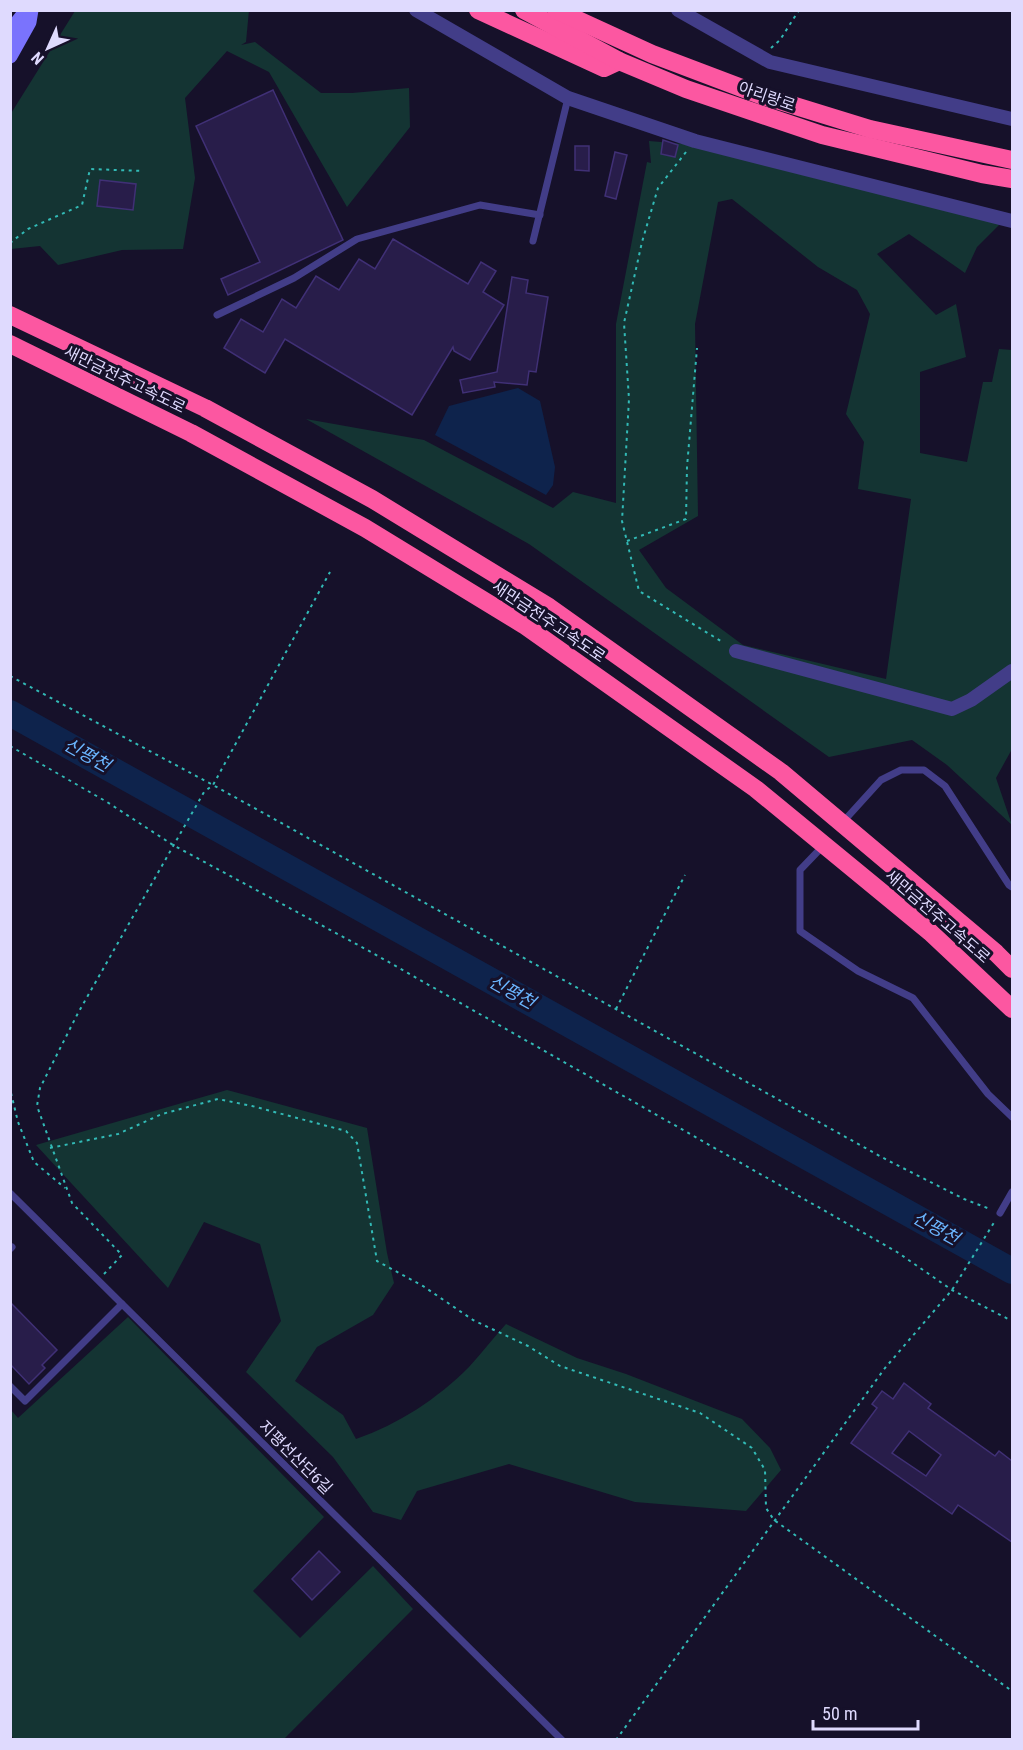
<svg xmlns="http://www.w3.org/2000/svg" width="1023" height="1750" font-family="'Roboto Condensed','Noto Sans KR',sans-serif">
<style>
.green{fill:#143433;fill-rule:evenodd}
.water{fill:#0e234c}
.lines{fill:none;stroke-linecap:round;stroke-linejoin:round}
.river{stroke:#0e234c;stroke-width:26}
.building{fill:#281d4a;stroke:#403076;stroke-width:1.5;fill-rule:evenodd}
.path{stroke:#32bab6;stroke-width:2;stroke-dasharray:3 4.5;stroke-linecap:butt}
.lane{stroke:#423d88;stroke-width:7}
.street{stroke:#423d88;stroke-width:14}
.secondary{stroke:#7a73fd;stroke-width:15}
.highway{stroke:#fc57a1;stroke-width:18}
.labels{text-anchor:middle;stroke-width:6;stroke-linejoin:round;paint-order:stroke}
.street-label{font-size:16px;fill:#dfdafe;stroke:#16112a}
.water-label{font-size:18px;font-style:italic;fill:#6ab4fd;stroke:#16112a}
</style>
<rect width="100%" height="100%" fill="#16112a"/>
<!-- green -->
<g class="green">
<path d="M249 10 246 42 241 45 255 42 321 93H352L409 88 410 127 347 207 269 72 227 51 185 98 195 178 183 249 122 250 58 265 40 246 11 249 10 115 75 11Z"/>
<path d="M649 141 697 145 1002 222 977 247 965 273 909 234 877 254 936 315 956 304 966 357 920 372V453L967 462 983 382H992L999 349 1012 350 1011 636H1012V749L996 778 1012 825 947 765 912 740 829 757 529 544 306 419 424 440 553 508 573 492 616 503V324L647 162 651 163ZM732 199 818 267 857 290 870 314 846 414 864 442 858 489 911 499 886 679 743 645 666 588 639 550 698 516 695 324 718 202Z"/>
<path d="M227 1090 367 1128 387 1253 394 1283 373 1315 317 1347 295 1381 343 1415 356 1439C399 1424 437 1399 469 1367 482 1353 493 1338 506 1324L577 1358 626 1374 742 1419 770 1448 781 1470 746 1511 635 1502 509 1464 417 1491 401 1520 373 1512 333 1457 246 1372 281 1321 260 1244 204 1222 168 1288 36 1145Z"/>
<path d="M128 1317 324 1517 253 1591 300 1638 373 1566 413 1609 284 1739 15 1740 11 1735V1410L18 1418Z"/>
</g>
<!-- water -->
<path class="water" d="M518 388 540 401 555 467 553 485 546 495 435 435 449 406Z"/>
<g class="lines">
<!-- river -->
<path class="river" d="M10 713 1012 1271"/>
</g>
<!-- building -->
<g class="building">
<path d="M273 90 343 240 228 295 221 279 260 262 196 126Z"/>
<path d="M663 140 678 145 675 157 661 154Z"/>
<path d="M575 146H589V171L575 170Z"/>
<path d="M615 152 627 155 616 199 605 196Z"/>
<path d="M100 180 136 184 133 210 97 206Z"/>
<path d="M393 239 468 284 481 262 496 271 483 292 504 305 470 360 454 351 453 347 412 415 285 339 265 373 224 348 241 319 263 332 282 299 296 308 316 276 339 290 359 259 375 269Z"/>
<path d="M512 277 528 280 526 293 548 297 536 372 529 371 527 385 494 382 495 387 463 393 460 380 497 372Z"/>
<path d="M10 1302 57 1350 42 1365 45 1368 29 1384 10 1364Z"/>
<path d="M904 1383 931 1404 928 1408 995 1456 999 1451 1012 1461V1542L958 1505 952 1514 851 1443 877 1408 872 1404 882 1391 893 1399ZM909 1431 941 1455 926 1476 892 1453Z"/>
<path d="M319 1551 340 1572 312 1600 292 1579Z"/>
</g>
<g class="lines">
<!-- path -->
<g class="path">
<path d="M771 48 780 40 799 10"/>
<path d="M686 152 658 188 642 242 624 323 629 399 622 521 639 591 724 643"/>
<path d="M10 243 28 229 82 205 90 169 143 171"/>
<path d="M627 541 686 519 687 467 697 348"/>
<path d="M10 676 213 785 887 1160 964 1199 990 1209"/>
<path d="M10 746 107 802 173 845 371 952 897 1252 952 1290 1012 1321"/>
<path d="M616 1009 685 875"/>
<path d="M11 1093 18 1122 34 1162 65 1188"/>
<path d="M50 1148 118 1134 162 1114 218 1099 252 1106 346 1131 357 1143 377 1261 423 1286 473 1320 528 1346 560 1366 700 1413 752 1448 765 1470 766 1508 774 1520 1012 1691"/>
<path d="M104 1274 122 1255 72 1203 37 1106 40 1088 78 1013 204 792 213 785 330 572"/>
<path d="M616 1740 885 1368 952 1290 995 1221"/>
</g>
<!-- lane -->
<g class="lane">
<path d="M533 241 568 98"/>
<path d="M217 315 294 278 357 239 480 205 540 215"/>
<path d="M842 823 881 780 901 770H924L945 786 1009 885 1012 887"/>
<path d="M823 846 800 870V931L858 971 913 998 988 1094 1012 1117"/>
<path d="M10 1193 562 1740"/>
<path d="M1000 1213 1012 1192"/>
<path d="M10 1249 12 1247"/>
<path d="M10 1386 25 1401 122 1304"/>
</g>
<!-- street -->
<g class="street">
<path d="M416 10 568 98 695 141 1012 221"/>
<path d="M678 10 770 62 1012 119"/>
<path d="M736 651 952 709 971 700 1012 671"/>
</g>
<!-- secondary -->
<g class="secondary">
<path d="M10 32 27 10"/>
<path d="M10 56 29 22 31 10"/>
</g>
<!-- highway -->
<g class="highway">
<path d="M478 10 604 68 619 61"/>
<path d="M524 10 619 61 686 89 822 135 982 174 1012 179"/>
<path d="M556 10 652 54 763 96 870 129 1012 160"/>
<path d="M10 315 205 408 372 499 549 607 781 772 996 953 1012 969"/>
<path d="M10 344 191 433 365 528 524 625 756 789 930 932 1012 1009"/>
</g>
</g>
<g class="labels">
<!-- street labels -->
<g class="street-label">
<text transform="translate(767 96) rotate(19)" y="6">아리랑로</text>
<text transform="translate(125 379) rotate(26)" y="6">새만금전주고속도로</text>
<text transform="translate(549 621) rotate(34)" y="6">새만금전주고속도로</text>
<text transform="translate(938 916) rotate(41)" y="6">새만금전주고속도로</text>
<text transform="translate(296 1457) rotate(45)" y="6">지평선산단6길</text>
</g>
<!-- water labels -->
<g class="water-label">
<text transform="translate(87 755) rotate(29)" y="6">신평천</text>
<text transform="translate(512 992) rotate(29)" y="6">신평천</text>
<text transform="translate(936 1228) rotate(29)" y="6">신평천</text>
</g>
</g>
<!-- border -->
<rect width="1023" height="1750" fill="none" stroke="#dfdafe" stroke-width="24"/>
<!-- north arrow -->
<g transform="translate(48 48) rotate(225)" stroke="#16112a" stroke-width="4.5" paint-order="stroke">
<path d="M0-4.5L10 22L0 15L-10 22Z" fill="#dfdafe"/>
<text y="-9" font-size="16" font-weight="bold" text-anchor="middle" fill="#dfdafe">N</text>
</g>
<!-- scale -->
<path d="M813 1720v9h105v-9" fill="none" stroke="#dfdafe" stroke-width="3"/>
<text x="822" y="1720" font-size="18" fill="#dfdafe" stroke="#16112a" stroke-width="4.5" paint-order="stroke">50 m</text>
</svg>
